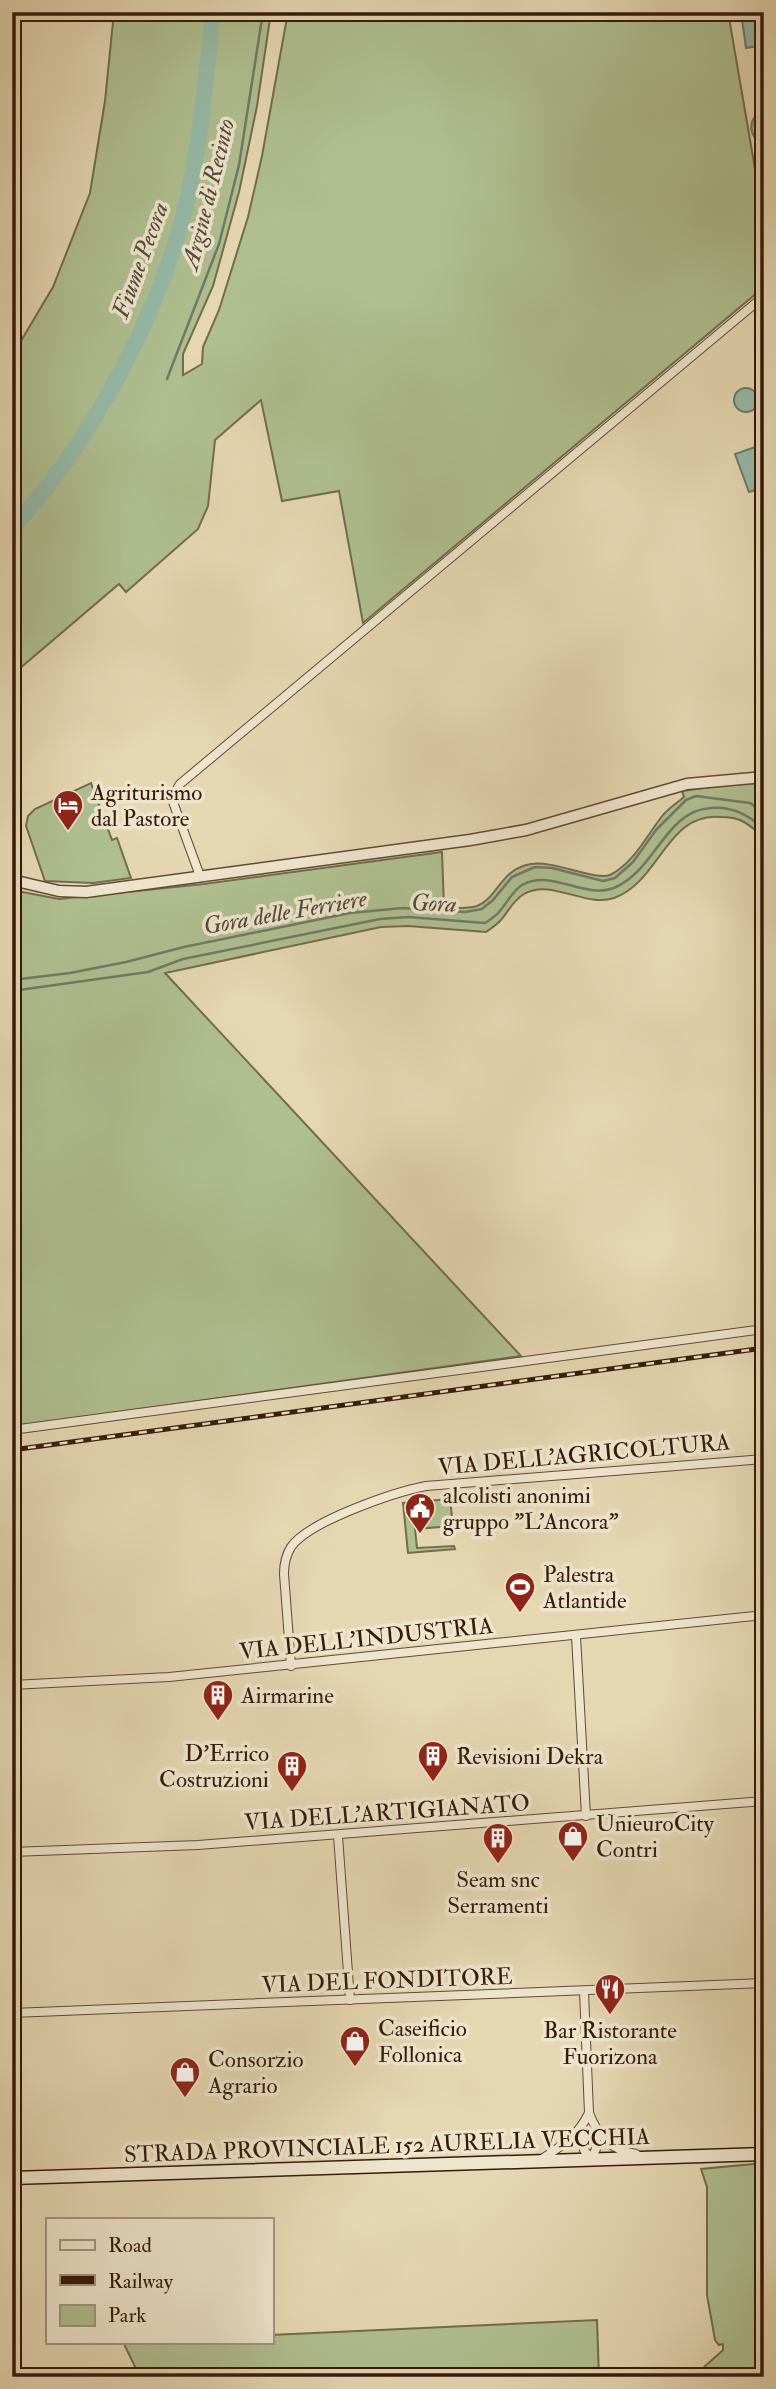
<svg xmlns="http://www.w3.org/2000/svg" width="776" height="2389" font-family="'IM FELL Double Pica',serif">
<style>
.green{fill:#afbf90;stroke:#736c4e;stroke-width:2}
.water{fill:#96baa8;stroke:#707a6a;stroke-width:2}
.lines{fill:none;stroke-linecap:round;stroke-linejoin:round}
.stream{stroke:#707a6a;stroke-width:2.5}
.river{stroke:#96baa8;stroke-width:16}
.minor-casing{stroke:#624936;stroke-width:10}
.tertiary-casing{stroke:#624936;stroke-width:13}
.secondary-casing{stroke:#371a0c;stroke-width:15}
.minor{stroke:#eee5cd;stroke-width:8}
.tertiary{stroke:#eee5cd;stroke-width:10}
.secondary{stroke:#eee5cd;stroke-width:12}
.rail-casing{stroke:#371a0c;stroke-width:5}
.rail{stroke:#eee5cd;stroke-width:2.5;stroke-dasharray:8;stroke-linecap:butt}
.labels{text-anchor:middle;stroke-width:7;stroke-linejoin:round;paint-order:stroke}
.poi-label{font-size:23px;fill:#371a0c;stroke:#eee5cd;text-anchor:start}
.street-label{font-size:23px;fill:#371a0c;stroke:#eee5cd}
.water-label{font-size:24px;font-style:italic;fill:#544a3b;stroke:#eee5cd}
</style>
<rect width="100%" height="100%" fill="#e5d7b2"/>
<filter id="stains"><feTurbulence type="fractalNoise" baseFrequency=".00286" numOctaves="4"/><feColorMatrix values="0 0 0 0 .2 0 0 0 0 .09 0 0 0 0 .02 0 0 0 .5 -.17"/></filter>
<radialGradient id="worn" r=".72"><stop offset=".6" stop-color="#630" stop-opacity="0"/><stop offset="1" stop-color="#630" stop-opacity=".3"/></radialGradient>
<!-- green -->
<g class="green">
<path d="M114 12H271L257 106 239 192 213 286 183 354V375L202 364 203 347 219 310 248 217 262 156 288 12H728L764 221V287L363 623 339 491 282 501 261 400 215 440 208 506 198 529 126 592 119 584 12 675V356L53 287 90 193 105 101Z"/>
<path d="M91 783 112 840 117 838 131 878 93 883 45 881 26 826 28 816 35 809Z"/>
<path d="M764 783V837C757 832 750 825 742 821 736 818 728 817 721 817 667 811 660 882 614 898 585 908 552 878 524 894 512 901 508 913 499 922 495 926 490 929 486 932L408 926 381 927 165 973 521 1356 12 1427V890L59 899 204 884 442 852 444 908C455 908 467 909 477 906 498 898 500 869 531 864 553 860 596 881 610 875 634 863 647 835 663 815 669 808 677 803 684 797L682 791 733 784Z"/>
<path d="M450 1499 453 1526 415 1529 417 1548 454 1546 455 1549 408 1553 403 1503Z"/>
<path d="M764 2163V2377H693L723 2350V2344L719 2345 715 2340 707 2295V2187L701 2169Z"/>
<path d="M597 2320 599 2377H140L123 2342H271V2335Z"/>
</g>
<!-- water -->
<g class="water">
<path d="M741 12H760L764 45 746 48Z"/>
<path d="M764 111V144C747 136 747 118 764 111Z"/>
<circle cx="746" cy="400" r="12"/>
<path d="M755 447 764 472V487L749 492 735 454Z"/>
</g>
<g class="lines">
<!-- stream -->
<g class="stream">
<path d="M167 379 219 244 239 165 263 12"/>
<path d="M12 980 70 973 126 962 184 947 350 913 403 908 465 912 482 909 493 900 512 877 535 867 552 868 603 881 615 878 633 862 656 830 686 800 696 796 750 803 764 813"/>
<path d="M12 991 148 972 183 959 380 919 408 917 485 923C489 920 495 917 498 913 507 904 511 892 522 885 552 868 586 901 616 887 655 870 666 810 711 808 733 806 747 815 764 828"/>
</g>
<!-- river -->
<path class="river" d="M12 529C95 436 167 304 191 182 202 126 207 68 213 12"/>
<!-- minor casing -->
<g class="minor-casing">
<g id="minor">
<path d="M200 876 173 802V796L180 784 764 296"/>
<path d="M12 1430 764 1329"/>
<path d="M576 1636 586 1816"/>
<path d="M291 1666 284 1574C284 1565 286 1555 291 1547 309 1521 395 1492 426 1486L764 1459"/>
<path d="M12 1685 169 1677 764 1615"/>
<path d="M338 1836 350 2000"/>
<path d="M12 1852 198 1845 764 1801"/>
<path d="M584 1991 589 2113C598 2136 610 2150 636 2154"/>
<path d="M12 2013 764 1983"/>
<path d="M582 2127 584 2150 591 2159 596 2149V2133"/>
<path d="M542 2159C563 2145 578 2136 589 2113"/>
</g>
</g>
<!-- tertiary casing -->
<g class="tertiary-casing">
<path id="tertiary" d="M12 880 59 891 86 892 470 840 526 830 687 784 764 777"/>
</g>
<!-- secondary casing -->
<g class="secondary-casing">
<path id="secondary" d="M12 2178 764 2154"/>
</g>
<!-- minor -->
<use href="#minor" class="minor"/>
<!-- tertiary -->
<use href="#tertiary" class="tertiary"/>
<!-- secondary -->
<use href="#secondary" class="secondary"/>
<!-- rail casing -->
<g class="rail-casing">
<path id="rail" d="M12 1450 764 1348"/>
</g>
<!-- rail -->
<use href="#rail" class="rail"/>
</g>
<!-- icons -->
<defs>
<g id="hotel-pin" transform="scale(1.575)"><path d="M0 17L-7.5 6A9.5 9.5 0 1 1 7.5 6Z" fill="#8f2418" stroke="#eee5cd"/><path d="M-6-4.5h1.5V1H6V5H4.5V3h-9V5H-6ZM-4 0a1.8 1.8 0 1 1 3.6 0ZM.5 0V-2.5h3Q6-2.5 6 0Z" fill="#fff"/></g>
<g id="civic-pin" transform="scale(1.575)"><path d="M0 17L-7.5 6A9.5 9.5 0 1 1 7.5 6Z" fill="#8f2418" stroke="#eee5cd"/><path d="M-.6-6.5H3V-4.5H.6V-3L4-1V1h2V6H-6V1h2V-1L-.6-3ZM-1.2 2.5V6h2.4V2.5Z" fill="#fff"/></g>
<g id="stadium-pin" transform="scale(1.575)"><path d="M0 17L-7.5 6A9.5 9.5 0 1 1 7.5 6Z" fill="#8f2418" stroke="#eee5cd"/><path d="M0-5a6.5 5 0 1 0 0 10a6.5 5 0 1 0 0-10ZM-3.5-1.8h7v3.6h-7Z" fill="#fff"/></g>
<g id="building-pin" transform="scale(1.575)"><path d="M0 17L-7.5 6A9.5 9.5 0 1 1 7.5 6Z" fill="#8f2418" stroke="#eee5cd"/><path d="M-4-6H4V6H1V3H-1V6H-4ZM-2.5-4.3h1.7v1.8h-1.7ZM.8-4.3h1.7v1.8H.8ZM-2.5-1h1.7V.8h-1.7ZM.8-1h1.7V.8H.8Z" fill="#fff"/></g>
<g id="shop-pin" transform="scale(1.575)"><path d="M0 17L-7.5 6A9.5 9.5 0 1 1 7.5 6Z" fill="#8f2418" stroke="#eee5cd"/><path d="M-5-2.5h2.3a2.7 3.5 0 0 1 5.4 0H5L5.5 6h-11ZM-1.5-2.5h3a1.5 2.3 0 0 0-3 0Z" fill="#fff"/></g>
<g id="restaurant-pin" transform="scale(1.575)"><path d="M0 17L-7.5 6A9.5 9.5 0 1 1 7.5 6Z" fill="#8f2418" stroke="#eee5cd"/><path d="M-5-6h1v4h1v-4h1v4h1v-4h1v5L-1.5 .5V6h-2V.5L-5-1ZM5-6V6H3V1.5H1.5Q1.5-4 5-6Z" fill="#fff"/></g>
</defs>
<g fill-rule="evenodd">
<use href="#hotel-pin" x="68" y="805"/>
<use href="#civic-pin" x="420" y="1508"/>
<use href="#stadium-pin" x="520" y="1587"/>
<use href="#building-pin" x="218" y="1695"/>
<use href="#building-pin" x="433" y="1756"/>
<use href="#building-pin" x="292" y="1766"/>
<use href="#shop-pin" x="573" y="1836"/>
<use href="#building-pin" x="498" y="1838"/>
<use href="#restaurant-pin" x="610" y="1989"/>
<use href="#shop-pin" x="355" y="2041"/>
<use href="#shop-pin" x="185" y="2072"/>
</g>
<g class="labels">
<!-- poi labels -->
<g class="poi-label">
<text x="91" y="800">Agriturismo<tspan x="91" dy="26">dal Pastore</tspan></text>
<text x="443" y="1503">alcolisti anonimi<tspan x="443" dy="26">gruppo "L'Ancora"</tspan></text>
<text x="543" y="1582">Palestra<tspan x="543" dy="26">Atlantide</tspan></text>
<text x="241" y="1703">Airmarine</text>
<text x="269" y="1761" text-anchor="end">D'Errico<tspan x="269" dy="26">Costruzioni</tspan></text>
<text x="456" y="1764">Revisioni Dekra</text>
<text x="596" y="1831">UnieuroCity<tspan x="596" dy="26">Contri</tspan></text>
<text x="498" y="1887" text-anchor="middle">Seam snc<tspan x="498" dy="26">Serramenti</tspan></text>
<text x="378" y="2036">Caseificio<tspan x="378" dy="26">Follonica</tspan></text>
<text x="610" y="2038" text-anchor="middle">Bar Ristorante<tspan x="610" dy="26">Fuorizona</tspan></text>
<text x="208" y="2067">Consorzio<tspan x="208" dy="26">Agrario</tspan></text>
</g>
<!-- street labels -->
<g class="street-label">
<text transform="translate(584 1454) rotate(-5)" y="8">VIA DELL'AGRICOLTURA</text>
<text transform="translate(366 1638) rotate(-6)" y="8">VIA DELL'INDUSTRIA</text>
<text transform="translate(387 1812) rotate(-4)" y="8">VIA DELL'ARTIGIANATO</text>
<text transform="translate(387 1980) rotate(-2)" y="8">VIA DEL FONDITORE</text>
<text transform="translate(387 2145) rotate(-2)" y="8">STRADA PROVINCIALE 152 AURELIA VECCHIA</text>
</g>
<!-- water labels -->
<g class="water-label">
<text transform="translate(208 194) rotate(-76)" y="8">Argine di Recinto</text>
<text transform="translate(140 260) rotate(-70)" y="8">Fiume Pecora</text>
<text transform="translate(434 903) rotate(2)" y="8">Gora</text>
<text transform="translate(285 912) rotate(-10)" y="8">Gora delle Ferriere</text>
</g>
</g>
<!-- margin -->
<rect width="776" height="2389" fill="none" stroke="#e5d7b2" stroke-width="42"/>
<rect x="14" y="14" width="748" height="2361" fill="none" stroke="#371a0c" stroke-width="3.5"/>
<rect x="21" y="21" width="734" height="2347" fill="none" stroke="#371a0c" stroke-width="2"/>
<!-- legend -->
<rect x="46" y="2218" width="228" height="126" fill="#eee5cd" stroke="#a59480" stroke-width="2"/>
<rect x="60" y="2240" width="35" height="10" fill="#eee5cd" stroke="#a59480" stroke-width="2"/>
<text x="108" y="2252" font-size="21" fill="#371a0c">Road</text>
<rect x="60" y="2275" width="35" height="10" fill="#371a0c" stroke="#a59480" stroke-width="2"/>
<text x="108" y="2288" font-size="21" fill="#371a0c">Railway</text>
<rect x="60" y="2305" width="35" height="21" fill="#afbf90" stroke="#a59480" stroke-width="2"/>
<text x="108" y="2322" font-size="21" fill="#371a0c">Park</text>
<rect width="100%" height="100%" filter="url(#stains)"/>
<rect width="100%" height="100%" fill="url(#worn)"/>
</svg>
